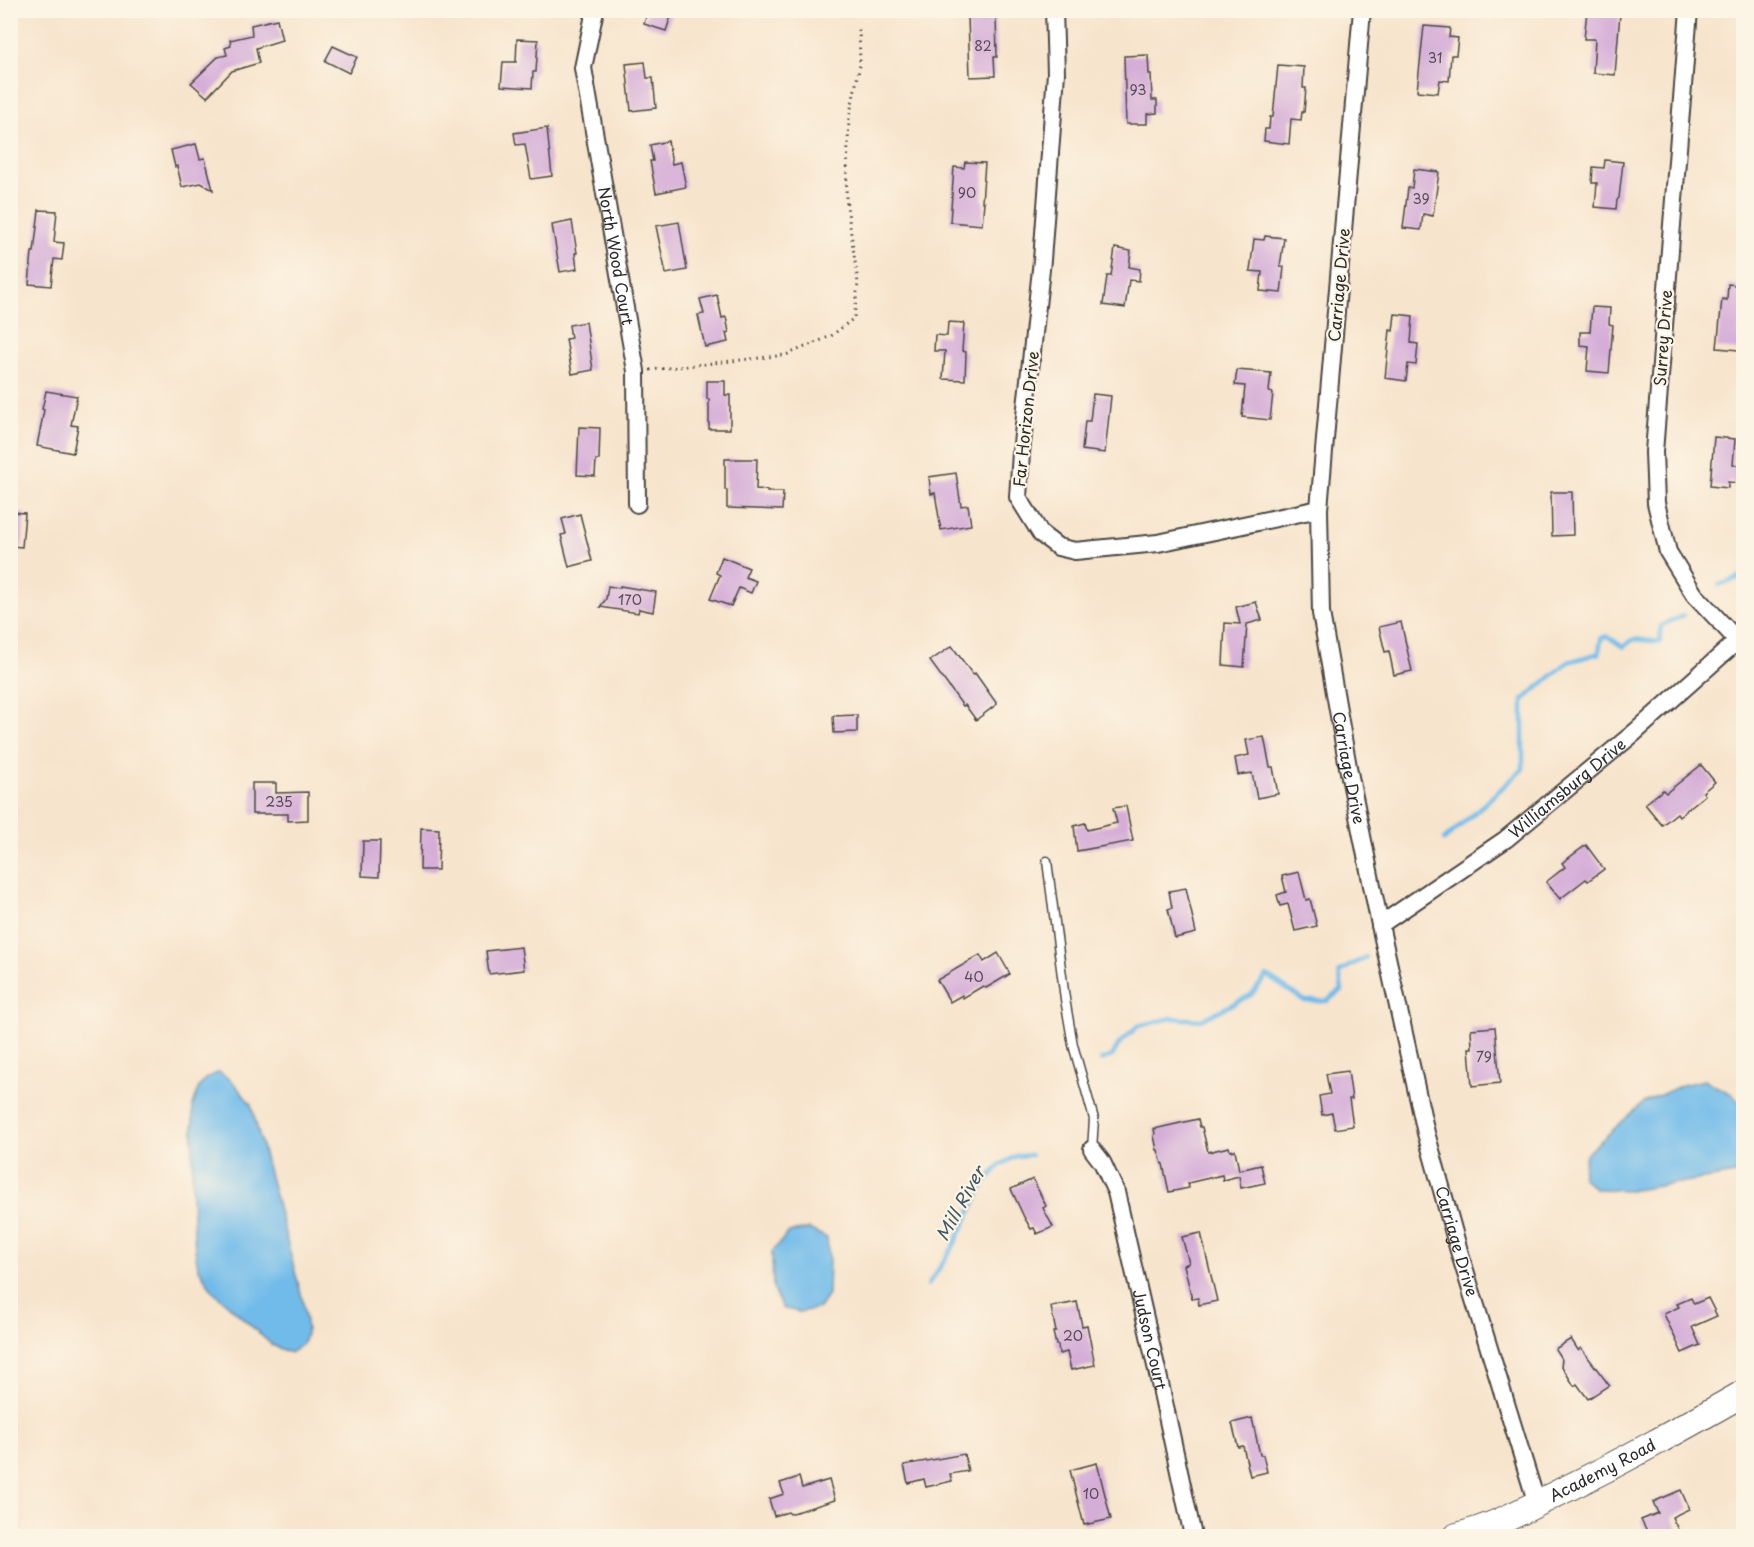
<svg xmlns="http://www.w3.org/2000/svg" width="1754" height="1547" font-family="'Playpen Sans',sans-serif">
<style>
.water{fill:#71bbea;stroke:#4e738a;stroke-width:1.5}
.lines{fill:none;stroke-linecap:round;stroke-linejoin:round}
.stream{stroke:#71bbea;stroke-width:4.5}
.building{fill:#d5aed8}
.lane-casing{stroke:#4a4743;stroke-width:11}
.street-casing{stroke:#4a4743;stroke-width:20}
.primary-casing{stroke:#4a4743;stroke-width:28}
.path{stroke:#4a4743;stroke-width:3;stroke-dasharray:1.5 4.5;stroke-linecap:butt}
.lane{stroke:#fff;stroke-width:8}
.street{stroke:#fff;stroke-width:16}
.primary{stroke:#fff;stroke-width:26}
.labels{text-anchor:middle;stroke-width:4.5;stroke-linejoin:round;paint-order:stroke}
.number-label{font-size:14px;fill:#564c56}
.street-label{font-size:16px;fill:#2b2b2b;stroke:#fcf5e5}
.water-label{font-size:18px;font-style:italic;fill:#405664;stroke:#fcf5e5}
</style>
<rect width="100%" height="100%" fill="#fcf5e5"/>
<filter id="ink" filterUnits="userSpaceOnUse"><feTurbulence type="fractalNoise" baseFrequency=".0167" numOctaves="2"/><feDisplacementMap in="SourceGraphic" scale="12" xChannelSelector="R" yChannelSelector="G"/><feConvolveMatrix kernelMatrix="1 2 1 2 8 2 1 2 1" color-interpolation-filters="sRGB"/></filter>
<filter id="wash" filterUnits="userSpaceOnUse"><feTurbulence type="fractalNoise" baseFrequency=".008" numOctaves="4" result="noise"/><feDisplacementMap in="SourceGraphic" scale="24" xChannelSelector="R" yChannelSelector="G"/><feGaussianBlur stdDeviation="1.35" result="paint"/><feColorMatrix in="noise" values="0 0 0 0 0 0 0 0 0 0 0 0 0 0 0 0 0 1.4 0 .05"/><feComposite in="paint" operator="in"/></filter>
<g filter="url(#wash)">
<rect width="100%" height="100%" fill="#f7e4cc"/>
<!-- water -->
<g class="water">
<path d="M219 1072 232 1081 251 1104 303 1302 307 1329 303 1344 290 1353 272 1345 212 1290 198 1267 195 1250 192 1200 193 1105 199 1087 207 1078Z"/>
<path d="M1704 1080 1732 1094 1743 1106V1160L1735 1174 1634 1190 1595 1189 1582 1177 1586 1154 1643 1103 1682 1085Z"/>
<path d="M809 1229 827 1238 829 1260 828 1295 819 1308 799 1312 782 1308 773 1288 772 1252 789 1232Z"/>
</g>
<g class="lines">
<!-- stream -->
<g class="stream">
<path d="M1719 585 1744 576"/>
<path d="M1444 840 1523 769V700L1568 662 1599 653 1601 638 1607 636 1623 647 1634 639 1660 642 1661 626 1684 615"/>
<path d="M1101 1060 1112 1056 1119 1044 1138 1026 1172 1018 1201 1020 1251 995 1267 976 1305 1001H1327L1342 990 1339 972 1366 957"/>
<path d="M928 1285 952 1249 985 1182 1000 1165 1016 1156 1031 1155"/>
</g>
</g>
<g id="blocks">
<!-- building -->
<g class="building">
<path d="M648 10H673L666 31 644 24Z"/>
<path d="M1587 11 1620 13 1615 75 1593 73 1595 39H1584Z"/>
<path d="M996 16 997 57H994L995 76 970 77 968 17Z"/>
<path d="M277 19 282 40 256 48 259 63 232 71 207 97 191 83 218 57 227 55 225 48 231 46 230 40 252 35 251 25Z"/>
<path d="M1424 26 1450 28 1449 37 1458 38 1456 55H1451L1449 81 1440 80 1438 93 1417 91Z"/>
<path d="M517 39 538 40 536 72H533L532 88 501 86 503 62H516Z"/>
<path d="M333 46 357 57 349 73 325 61Z"/>
<path d="M1148 55 1149 74H1151L1152 100H1157V113L1147 114V124H1126L1124 56Z"/>
<path d="M645 62 647 78H653L656 108 631 111 626 64Z"/>
<path d="M1278 65 1304 67 1303 88H1306L1304 112H1302L1301 120 1291 119 1289 144 1264 141 1265 129H1269L1270 117H1273Z"/>
<path d="M547 128 552 176 531 179 525 144 516 145 514 133Z"/>
<path d="M668 141 672 164 681 162 686 187 656 193 650 161H653L650 145Z"/>
<path d="M196 144 200 159 205 158 213 190 201 183 182 187 177 166 175 167 171 150Z"/>
<path d="M1605 160 1623 162 1619 198 1617 200 1616 209 1595 207 1597 183H1592L1593 167 1604 168Z"/>
<path d="M965 162 985 163 982 202H984L982 225 950 222 954 167 964 168Z"/>
<path d="M1414 169 1439 172 1433 216 1423 214 1421 230 1403 228 1408 188H1412Z"/>
<path d="M39 210 57 211 54 242 64 243 62 260 54 259 51 286 29 284 32 252H34Z"/>
<path d="M572 221 577 253H575L577 269 560 272 552 225Z"/>
<path d="M679 222 687 270 666 274 656 226Z"/>
<path d="M1265 236 1284 238 1280 267H1284L1281 293 1260 291 1262 272 1250 271 1254 239 1264 240Z"/>
<path d="M1115 248 1131 251 1129 267 1140 269 1139 281 1129 280 1125 308 1103 305 1107 276H1111Z"/>
<path d="M1728 284 1743 286V306L1739 350 1717 348 1722 299 1727 300Z"/>
<path d="M717 295 722 318 726 317 729 332 726 333 728 342 705 347 698 315 704 314 700 299Z"/>
<path d="M1592 307 1610 308 1609 324 1613 325 1609 373 1587 371 1589 346 1580 345V332H1590Z"/>
<path d="M1395 314 1413 316 1411 343 1418 344 1416 365 1408 364 1406 381 1385 378 1390 330 1393 331Z"/>
<path d="M586 322 593 370 572 374 566 339 571 338 569 325Z"/>
<path d="M948 322 964 323 962 351 966 352 965 380 943 379 945 351H934L935 335 947 336Z"/>
<path d="M1237 370 1271 373 1269 392 1273 393 1270 420 1242 417 1245 386 1235 385Z"/>
<path d="M707 381H725V395H730V429H709V399H707Z"/>
<path d="M46 391 77 396 71 425 78 426 73 453 37 446 44 410 42 409Z"/>
<path d="M1093 394 1111 396 1105 453 1082 450 1085 421H1090Z"/>
<path d="M579 427 600 428 599 460H596L595 476 577 475Z"/>
<path d="M1714 437 1735 439 1733 465H1741L1740 483 1728 482V488L1710 486Z"/>
<path d="M725 459H757L756 489 767 490V492H783L782 510 727 508V490H725Z"/>
<path d="M956 473 961 506 968 505 971 525 941 530 935 493 931 494 929 477Z"/>
<path d="M1551 492H1572L1573 535 1552 536Z"/>
<path d="M10 512 25 513 22 547 10 546Z"/>
<path d="M580 514 592 561 569 567 561 535 566 534 562 519Z"/>
<path d="M722 557 749 568 745 577 756 581 751 593 739 588 731 606 710 599 720 575 716 573Z"/>
<path d="M608 586 620 588V586L656 592 653 612 639 609 638 613 600 607 606 599Z"/>
<path d="M1256 602 1262 620 1247 624 1244 667 1223 665 1225 623 1240 624 1236 607Z"/>
<path d="M1401 622 1412 671 1394 675 1389 651 1385 652 1379 627Z"/>
<path d="M952 646 973 675 975 673 997 704 976 720 965 705 963 706 930 661Z"/>
<path d="M857 715V732L834 733 833 716Z"/>
<path d="M1264 737 1270 767H1273L1278 794 1257 798 1252 773 1238 775 1235 758 1249 755 1246 740Z"/>
<path d="M1701 765 1715 782 1703 792 1705 795 1679 816 1677 813 1662 825 1645 804 1663 790 1666 793Z"/>
<path d="M252 783H276V793L308 792V820L288 821V814H252Z"/>
<path d="M1126 806 1133 841 1077 851 1074 826 1085 823 1087 830 1117 823 1113 808Z"/>
<path d="M421 828 439 829 438 870H420Z"/>
<path d="M363 841H380L379 877 362 876Z"/>
<path d="M1586 845 1604 869 1588 881 1586 879 1560 899 1546 882 1565 867 1562 863Z"/>
<path d="M1299 872 1306 900 1310 899 1317 926 1295 931 1288 904 1280 906 1277 895 1286 892 1282 876Z"/>
<path d="M1186 888 1196 933 1175 938 1168 909 1172 908 1169 891Z"/>
<path d="M521 947 524 970 489 974 486 951Z"/>
<path d="M998 953 1010 974 986 988 983 986 963 998 962 995 950 1002 937 980 980 955 984 962Z"/>
<path d="M1495 1027 1500 1083 1472 1086 1469 1048H1472L1471 1029Z"/>
<path d="M1348 1071 1352 1099H1349L1353 1126 1335 1129 1332 1113 1322 1115 1319 1096 1330 1094 1326 1074Z"/>
<path d="M1198 1119 1200 1127H1202L1208 1152 1229 1147 1230 1151 1235 1150 1239 1170 1261 1165 1265 1183 1241 1188 1239 1176 1223 1180 1222 1175 1188 1183 1189 1188 1169 1192 1163 1164H1162L1158 1150H1157L1154 1136 1155 1134 1154 1129Z"/>
<path d="M1033 1179 1046 1206 1043 1208 1053 1227 1037 1234 1034 1228 1031 1229 1024 1217 1011 1189Z"/>
<path d="M1201 1233 1217 1301 1199 1305 1198 1298 1192 1299 1184 1265 1189 1263 1182 1237Z"/>
<path d="M1691 1298 1694 1304 1708 1298 1717 1316 1692 1327 1700 1345 1682 1353 1664 1314 1679 1307 1677 1304Z"/>
<path d="M1077 1302 1082 1326 1087 1325 1095 1365 1071 1370 1067 1352 1059 1354 1058 1345H1056L1053 1332H1056L1051 1307Z"/>
<path d="M1571 1339 1578 1350 1581 1348 1609 1385 1588 1399 1577 1384 1574 1386 1561 1365 1562 1360 1555 1349Z"/>
<path d="M1252 1418 1260 1455H1263L1267 1472 1250 1476 1243 1446 1238 1447 1232 1423Z"/>
<path d="M964 1454 968 1471 950 1474 952 1481 926 1487 924 1479 908 1483 904 1465Z"/>
<path d="M1097 1463 1111 1519 1084 1525 1070 1470Z"/>
<path d="M799 1477 802 1488 829 1480 835 1500 790 1514 788 1512 774 1516 769 1499 784 1494 780 1483Z"/>
<path d="M1681 1490 1689 1509 1672 1517 1681 1536H1649L1641 1520 1658 1513 1653 1502Z"/>
</g>
</g>
</g>
<g filter="url(#ink)">
<use href="#blocks" fill-opacity="0" stroke="#4a4743" stroke-width="1.5"/>
<g class="lines">
<!-- lane casing -->
<g class="lane-casing">
<path id="lane" d="M1047 861 1065 999 1073 1045 1094 1119 1092 1149"/>
</g>
<!-- street casing -->
<g class="street-casing">
<g id="street">
<path id="s1" d="M595 10 583 68 636 371 637 504"/>
<path d="M1054 10 1056 73 1042 260 1021 453 1018 497 1041 534 1058 547 1075 551 1158 543 1319 509"/>
<path id="s2" d="M1362 10 1319 509 1321 613 1348 767 1380 925 1426 1133 1459 1251 1537 1504"/>
<path d="M1689 10 1654 452 1656 503 1668 552 1694 594 1738 641"/>
<path id="s3" d="M1380 925 1506 839 1634 733 1744 635"/>
<path id="s4" d="M1092 1149 1102 1162 1116 1192 1159 1379 1193 1536"/>
</g>
</g>
<!-- primary casing -->
<g class="primary-casing">
<g id="primary">
<path id="s5" d="M1457 1536C1494 1527 1528 1508 1562 1491 1624 1461 1684 1427 1744 1393"/>
</g>
</g>
<!-- path -->
<path class="path" d="M650 370 786 355 831 336 854 318 858 283 846 198 849 118 860 65 859 26"/>
<!-- lane -->
<use href="#lane" class="lane"/>
<!-- street -->
<use href="#street" class="street"/>
<!-- primary -->
<use href="#primary" class="primary"/>
</g>
</g>
<g class="labels">
<!-- number labels -->
<g class="number-label">
<text x="983" y="51">82</text>
<text x="1435" y="63">31</text>
<text x="1138" y="95">93</text>
<text x="967" y="198">90</text>
<text x="1421" y="204">39</text>
<text x="630" y="605">170</text>
<text x="279" y="807">235</text>
<text x="974" y="982">40</text>
<text x="1484" y="1062">79</text>
<text x="1073" y="1341">20</text>
<text x="1091" y="1499">10</text>
</g>
<!-- street labels -->
<g class="street-label">
<text dy="6" stroke="none"><textPath href="#s1" startOffset="250">North Wood Court</textPath></text>
<text transform="translate(1339 285) rotate(-85)" y="6">Carriage Drive</text>
<text transform="translate(1663 338) rotate(-86)" y="6">Surrey Drive</text>
<text transform="translate(1026 419) rotate(-84)" y="6">Far Horizon Drive</text>
<text dy="6" stroke="none"><textPath href="#s2" startOffset="762">Carriage Drive</textPath></text>
<text dy="6" stroke="none"><textPath href="#s3" startOffset="232">Williamsburg Drive</textPath></text>
<text dy="6" stroke="none"><textPath href="#s2" startOffset="1248">Carriage Drive</textPath></text>
<text dy="6" stroke="none"><textPath href="#s4" startOffset="201">Judson Court</textPath></text>
<text dy="6" stroke="none"><textPath href="#s5" startOffset="160">Academy Road</textPath></text>
</g>
<!-- water labels -->
<g class="water-label">
<text transform="translate(961 1204) rotate(-61)" y="6">Mill River</text>
</g>
</g>
<!-- margin -->
<rect width="1754" height="1547" fill="none" stroke="#fcf5e5" stroke-width="36"/>
</svg>
